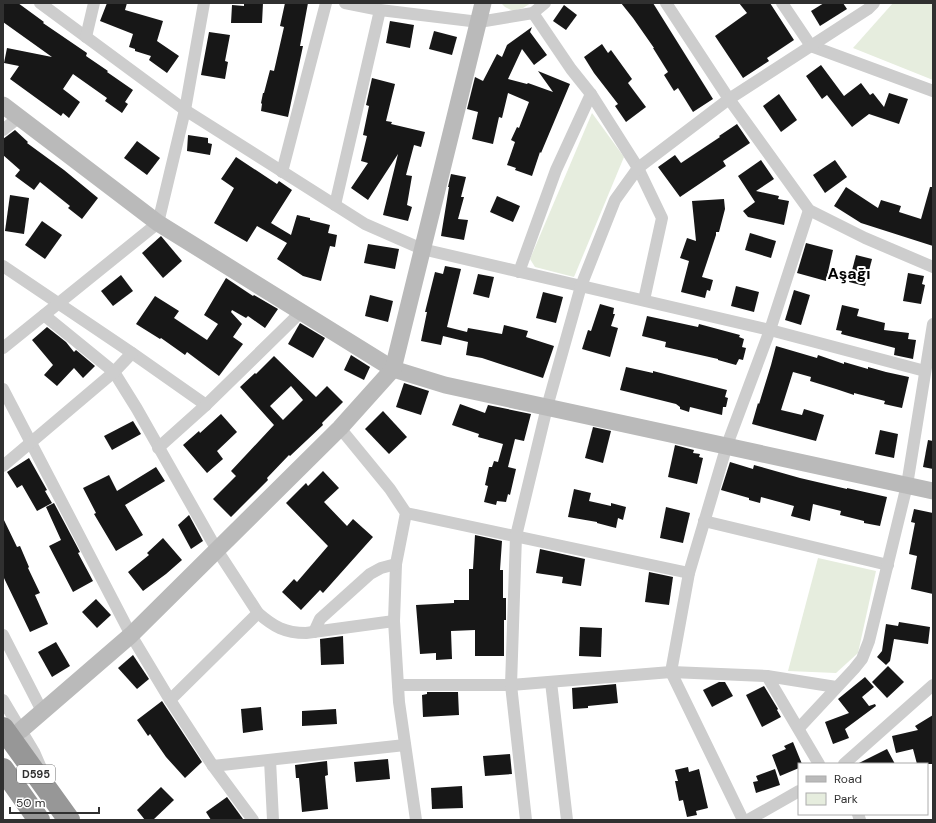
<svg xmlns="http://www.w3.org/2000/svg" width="936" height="823" font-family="'DM Sans',sans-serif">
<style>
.green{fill:#e6edde}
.building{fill:#171717;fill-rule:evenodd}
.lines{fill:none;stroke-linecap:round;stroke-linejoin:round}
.street{stroke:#cdcdcd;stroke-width:12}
.secondary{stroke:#bababa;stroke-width:17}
.highway{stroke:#979797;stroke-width:22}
.labels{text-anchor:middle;stroke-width:4;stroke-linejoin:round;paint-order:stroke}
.shield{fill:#fff;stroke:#6e6e6e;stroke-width:1}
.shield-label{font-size:11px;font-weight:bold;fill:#303030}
.district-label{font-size:16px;font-weight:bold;fill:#000;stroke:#fff}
</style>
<rect width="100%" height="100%" fill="#fff"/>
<!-- green -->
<g class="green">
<path d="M501 3H531L523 8 513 11 505 7Z"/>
<path d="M893 3H933V80L853 48Z"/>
<path d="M592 113 624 157 574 277 535 267 530 259Z"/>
<path d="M818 558 876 571 858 653 836 673 788 671Z"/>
</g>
<!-- building -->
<g class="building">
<path d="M3 3H18L44 22 43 23 87 53 86 56 108 71 107 72 133 90 125 102 128 104 122 113 105 101 107 98 73 74 63 89 80 102 69 118 63 113 61 116 10 79 19 66 4 63 7 48 52 57 3 22Z"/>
<path d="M107 3H127L125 10 163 21 157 41 179 56 167 73 149 60 151 56 135 51V49L129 47 133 34 100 21Z"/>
<path d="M244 3H263L262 23H231L232 5 244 6Z"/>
<path d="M285 3H308L300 46H303L288 117 261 111 262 104 261 103 263 93H264L270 70 274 71 284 27 280 26Z"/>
<path d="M621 3H653L713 99 693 112 678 88 674 91 664 75 668 72 653 48H654L633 18Z"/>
<path d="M739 3H770L794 40 767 58 769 61 743 78 715 36 747 13Z"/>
<path d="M824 3H843L847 9 820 26 811 11Z"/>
<path d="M564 5 577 15 566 30 553 21Z"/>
<path d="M390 21 414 25 410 48 386 43Z"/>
<path d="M532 27 530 32 547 55 534 65 522 49 508 79 527 84 528 83 553 92 538 71 570 84 541 153 540 152 532 176 515 170 516 168 507 165 515 142 511 140 517 127 519 128 529 102 508 93 502 118 499 117 493 144 472 139 478 112 467 109 475 77 483 81 497 54 502 57 507 45Z"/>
<path d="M434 31 457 37 452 55 429 49Z"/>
<path d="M209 32 230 35 225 61 228 62 225 79 201 75Z"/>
<path d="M602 44 608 53 611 50 632 79 628 83 646 107 626 122 615 106 618 104 594 73 584 57Z"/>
<path d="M821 65 844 96 861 83 870 95 873 93 884 107 889 93 908 99 899 124 869 114 852 127 827 95 822 99 806 76Z"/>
<path d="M372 78 395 84 386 121 392 122 391 124 425 132 421 147 414 145 406 175 412 176 407 205 412 207 408 221 383 215 398 154 368 200 351 188 368 163 361 161 367 136 363 135 369 106 366 105Z"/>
<path d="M779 94 797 120 781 132 763 106Z"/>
<path d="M737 124 750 143 723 161 726 166 680 197 658 167 675 155 681 163 720 137 719 136Z"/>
<path d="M15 130 28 142 27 143 64 170 98 198 82 219 68 208 70 206 40 182 34 190 15 176 20 170 3 155V139Z"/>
<path d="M188 135 208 138V143L212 144 210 155 187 151Z"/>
<path d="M137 141 160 158 147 175 124 158Z"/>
<path d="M236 157 277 184 279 181 292 190 271 223 291 235 297 215 310 218V220L330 225 328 233 337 235 335 247 330 246 321 281 303 276 277 259 287 243 257 226 247 242 214 223 234 188 221 179Z"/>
<path d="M761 160 774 179 756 191 779 196 778 199 789 201 784 225 748 217 743 211 755 202 738 176Z"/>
<path d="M835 160 847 177 825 193 813 175Z"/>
<path d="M451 174 466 177 461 197H464L458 219 468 220 464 240 441 236 449 187H448Z"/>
<path d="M846 187 878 208 881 200 901 206 899 212 921 219 930 187H933V246L861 223 834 206Z"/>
<path d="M10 195 29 198 24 234 5 231Z"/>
<path d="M497 196 520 206 513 222 490 212Z"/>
<path d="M724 199 725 209 719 232H716V235L702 277 713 280 710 291 707 290 705 298 681 292 689 261 680 258 687 238 696 241 692 201Z"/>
<path d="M42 221 62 235 45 259 25 245Z"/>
<path d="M750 233 776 241 771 258 745 250Z"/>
<path d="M161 236 182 261 163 278 142 253Z"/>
<path d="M806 243 833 250 826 281 797 273Z"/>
<path d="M368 244 399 249 395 269 364 263Z"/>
<path d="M856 255 872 259 865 286 849 282Z"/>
<path d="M445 266 461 269 447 327 467 332 468 328 502 334 504 325 528 331 526 337 554 346 543 378 482 358 466 355 468 342 443 336 441 345 421 341 427 312H425L435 272 443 274Z"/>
<path d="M908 273 924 276 922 284 925 285 921 304 903 301Z"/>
<path d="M478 274 494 277 489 298 473 294Z"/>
<path d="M121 275 133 291 113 306 101 291Z"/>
<path d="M226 278 253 296 254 295 278 309 265 328 248 316 246 318 232 310 231 312 242 324 233 337 243 344 219 376 187 352 185 355 161 338 160 339 136 324 155 296 179 311 174 318 207 340 218 324 204 315Z"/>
<path d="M736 286 759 292 754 312 731 306Z"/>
<path d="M794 290 810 295 801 325 785 320Z"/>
<path d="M543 292 563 297 556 323 536 318Z"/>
<path d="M370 295 393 301 388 322 365 316Z"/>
<path d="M600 304 614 308 613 314H615L611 326 618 328 610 357 582 349 588 330 591 331Z"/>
<path d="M842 305 859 309 857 316 885 323 884 330 909 333 908 339 916 340 913 359 894 355 895 348 841 334 842 331 836 330Z"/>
<path d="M647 316 698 327 699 324 740 335 739 337 744 339 742 347 746 348 743 360 739 359 736 365 718 360V359L665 347 666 342 642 336Z"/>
<path d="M300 323 325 338 313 358 288 344Z"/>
<path d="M47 327 66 342 74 352 76 350 95 366 83 378 74 368 57 386 44 375 53 365 32 340Z"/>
<path d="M776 346 817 358 818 355 844 364V362L868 369V367L886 372 909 377 902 408 884 404 885 401 854 393V395L836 389 810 381 811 377 793 372 781 410 802 415 804 409 824 415 816 441 752 424 758 403 759 404 771 365Z"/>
<path d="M351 355 370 367 364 380 344 370Z"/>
<path d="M274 356 316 397 327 386 343 402 322 423 323 425 290 456 289 455 267 478 268 480 231 517 213 499 236 476 231 471 274 425 240 387 255 373 256 374ZM291 386 303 400 283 420 270 406Z"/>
<path d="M626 367 653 373V371L727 390 725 397 728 398 726 407H723L722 415 690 407 689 412 680 409V407L676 404 620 390Z"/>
<path d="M404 383 429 391 421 415 396 407Z"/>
<path d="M460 404 485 413 488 405 531 414 524 441 515 439 508 467 516 469 510 495 508 494 506 502 497 501 496 505 484 502 488 486 485 485 489 467H492L494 461 498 462 503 444 478 437 479 434 452 425Z"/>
<path d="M383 411 407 437 389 454 365 429Z"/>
<path d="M221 414 237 432 217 451 223 459 207 473 183 445 199 431 200 433Z"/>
<path d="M133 421 141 434 112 450 104 436Z"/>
<path d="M593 427 611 431 603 463 585 458Z"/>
<path d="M880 430 898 434 894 458 875 454Z"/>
<path d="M928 440 933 441V469L923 467Z"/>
<path d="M675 445 694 450 693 453 700 454 699 457 703 458 697 484 668 477Z"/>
<path d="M29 458 47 490 45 491 52 503 37 511 22 485 17 488 7 472Z"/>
<path d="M730 462 753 469 754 465 800 478 847 489V488L887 497 880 526 864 523V521L840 515 841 511 813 504 810 521 791 516 794 506 761 497 760 503 749 500V498L721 490Z"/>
<path d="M156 467 165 481 125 505 143 535 116 551 94 514 96 513 83 488 109 475 117 491Z"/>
<path d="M323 471 339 488 324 502 347 526 353 519 373 537 323 593 320 590 301 610 282 592 294 579 297 582 328 546 286 503 306 483 308 486Z"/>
<path d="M574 489 591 493 589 501 611 506V503L626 507 623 520 618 518 616 528 597 523V522L568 517Z"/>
<path d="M54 503 80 552 78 553 93 581 73 592 49 546 61 540 46 507Z"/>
<path d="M666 507 690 513 683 543 660 538Z"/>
<path d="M914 509 933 513V594L911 589 917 556 909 554 915 523 911 522Z"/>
<path d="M189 515 203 541 191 549 178 525Z"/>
<path d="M3 518 17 547 20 546 29 567 28 568 40 593 35 595 48 624 30 632 3 576Z"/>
<path d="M475 535 502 541 500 570H503V598H506V620H504V656H475V630L451 631 452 659 436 660V653L420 654 416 605 454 603V600H469V569H473Z"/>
<path d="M163 538 182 560 166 574 143 591 128 572 149 555 147 553Z"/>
<path d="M540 549 585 559 581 586 562 583 563 577 536 573Z"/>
<path d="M649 572 673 577 669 605 645 602Z"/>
<path d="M96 599 111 615 97 628 82 612Z"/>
<path d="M899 622 930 627 928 644 894 639 890 661 886 665 877 657 882 651 886 624 898 626Z"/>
<path d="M580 627 602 628 601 657 579 656Z"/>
<path d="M343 636 344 664 321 665 320 639Z"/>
<path d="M56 642 70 666 52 677 38 652Z"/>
<path d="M133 655 149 679 137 689 118 668Z"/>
<path d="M888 666 904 682 887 698 872 682Z"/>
<path d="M865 677 874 687 862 697 869 706 875 704 876 706 845 729 849 738 833 744 825 722 849 713 838 699Z"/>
<path d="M719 682H725L733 696 712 707 703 690Z"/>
<path d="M616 684 618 703 588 706V708L573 709 572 688Z"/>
<path d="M764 686 778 709 777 710 781 717 762 727 746 695Z"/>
<path d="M427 692H458L459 715 423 717 422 695 427 694Z"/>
<path d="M162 701 202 762 185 778 166 757 150 734 148 736 137 720Z"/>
<path d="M261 707 263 730 243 733 241 709Z"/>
<path d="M336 709 337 724 302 726V711Z"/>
<path d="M933 715V764H917L913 749 896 753 892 736 918 730 915 726Z"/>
<path d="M793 742 802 764H799V768L780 776 772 755 786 749 784 746Z"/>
<path d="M887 749 895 764H857Z"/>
<path d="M510 754 512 774 485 776 483 756Z"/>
<path d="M388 759 390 779 356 782 354 762Z"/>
<path d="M327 761 328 775 325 776 328 809 302 812 299 778H296L295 765Z"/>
<path d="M688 767 689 772 699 769 708 808 696 811 697 815 687 817 683 800 679 801 675 781H678L675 770Z"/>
<path d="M775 769 780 785 756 793 753 782 758 781 756 776Z"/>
<path d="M462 786 463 808 432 809 431 788Z"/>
<path d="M161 787 174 800 153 820H145L137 810Z"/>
<path d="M227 797 243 819 242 820H211L206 812Z"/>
</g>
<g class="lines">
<!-- street -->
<g class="street">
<path d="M40 3 185 110 365 224 422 249 770 330 925 371"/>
<path d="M345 3 380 10 479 22 533 13 545 3"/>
<path d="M666 3 729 99 809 210 865 238 933 267"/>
<path d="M782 3 811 46 933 91"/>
<path d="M533 13 571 69 591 94 638 168 662 218 644 300"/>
<path d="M86 37 94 3"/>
<path d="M3 130 19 117"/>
<path d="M282 172 326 3"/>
<path d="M335 205 380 10"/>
<path d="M3 266 132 353 206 405"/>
<path d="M519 272 556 170 591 94"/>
<path d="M44 315 114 372 137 409 217 550 258 613C274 627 285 633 306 633L394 621"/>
<path d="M3 348 158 223 185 110 204 3"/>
<path d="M3 389 131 635 170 700 213 766 253 820"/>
<path d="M340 428 390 489 406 513 396 564 394 621 399 702 416 820"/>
<path d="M158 448 206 405 301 312"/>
<path d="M3 466 114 372 132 353"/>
<path d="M406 513 689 573"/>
<path d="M704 521 888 565"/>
<path d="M314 632 320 619 370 574 381 568 396 564"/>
<path d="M3 635 42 711"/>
<path d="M767 676 819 764"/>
<path d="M551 682 567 820"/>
<path d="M398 685H511L671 672 767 676 836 687"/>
<path d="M3 700 34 752 41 768"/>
<path d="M170 700 258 613"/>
<path d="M799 728 854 669 862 659 869 641 907 485 933 324"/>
<path d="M270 760 273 820"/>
<path d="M844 764 933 685"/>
<path d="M213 766 405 745"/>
<path d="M858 814 860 820"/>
<path d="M526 820 511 685 516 536 547 407 581 286 615 200 638 168 729 99 868 9 874 3"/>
<path d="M743 820 671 672 689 573 727 445 770 330 809 210"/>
<path d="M748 820 799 791"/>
</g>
<!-- secondary -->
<g class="secondary">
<path d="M3 105 158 223 393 369 445 385 933 491"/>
<path d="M21 730 131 635 340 428 393 369 483 3"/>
</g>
<!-- highway -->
<g class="highway">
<path d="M3 728 69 820"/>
<path d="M3 769 39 820"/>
</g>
</g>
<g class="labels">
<!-- shield labels -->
<rect class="shield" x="17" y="765" width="38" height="18" rx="3"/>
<g class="shield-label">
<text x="36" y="778">D595</text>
</g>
<!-- district labels -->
<g class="district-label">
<text x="849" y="279">Aşağı</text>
</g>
</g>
<!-- border -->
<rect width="936" height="823" fill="none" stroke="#303030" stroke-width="8"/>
<!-- legend -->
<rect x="798" y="763" width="130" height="52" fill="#ffffff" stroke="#acacac"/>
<rect x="806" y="776" width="20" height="6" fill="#bababa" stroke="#acacac"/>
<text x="834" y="783" font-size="12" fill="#303030">Road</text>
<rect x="806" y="793" width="20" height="12" fill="#e6edde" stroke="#acacac"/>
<text x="834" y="803" font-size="12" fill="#303030">Park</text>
<!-- scale -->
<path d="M10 807v6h89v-6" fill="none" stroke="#303030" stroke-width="2"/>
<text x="16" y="807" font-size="12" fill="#303030" stroke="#ffffff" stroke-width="3" paint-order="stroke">50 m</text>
</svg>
